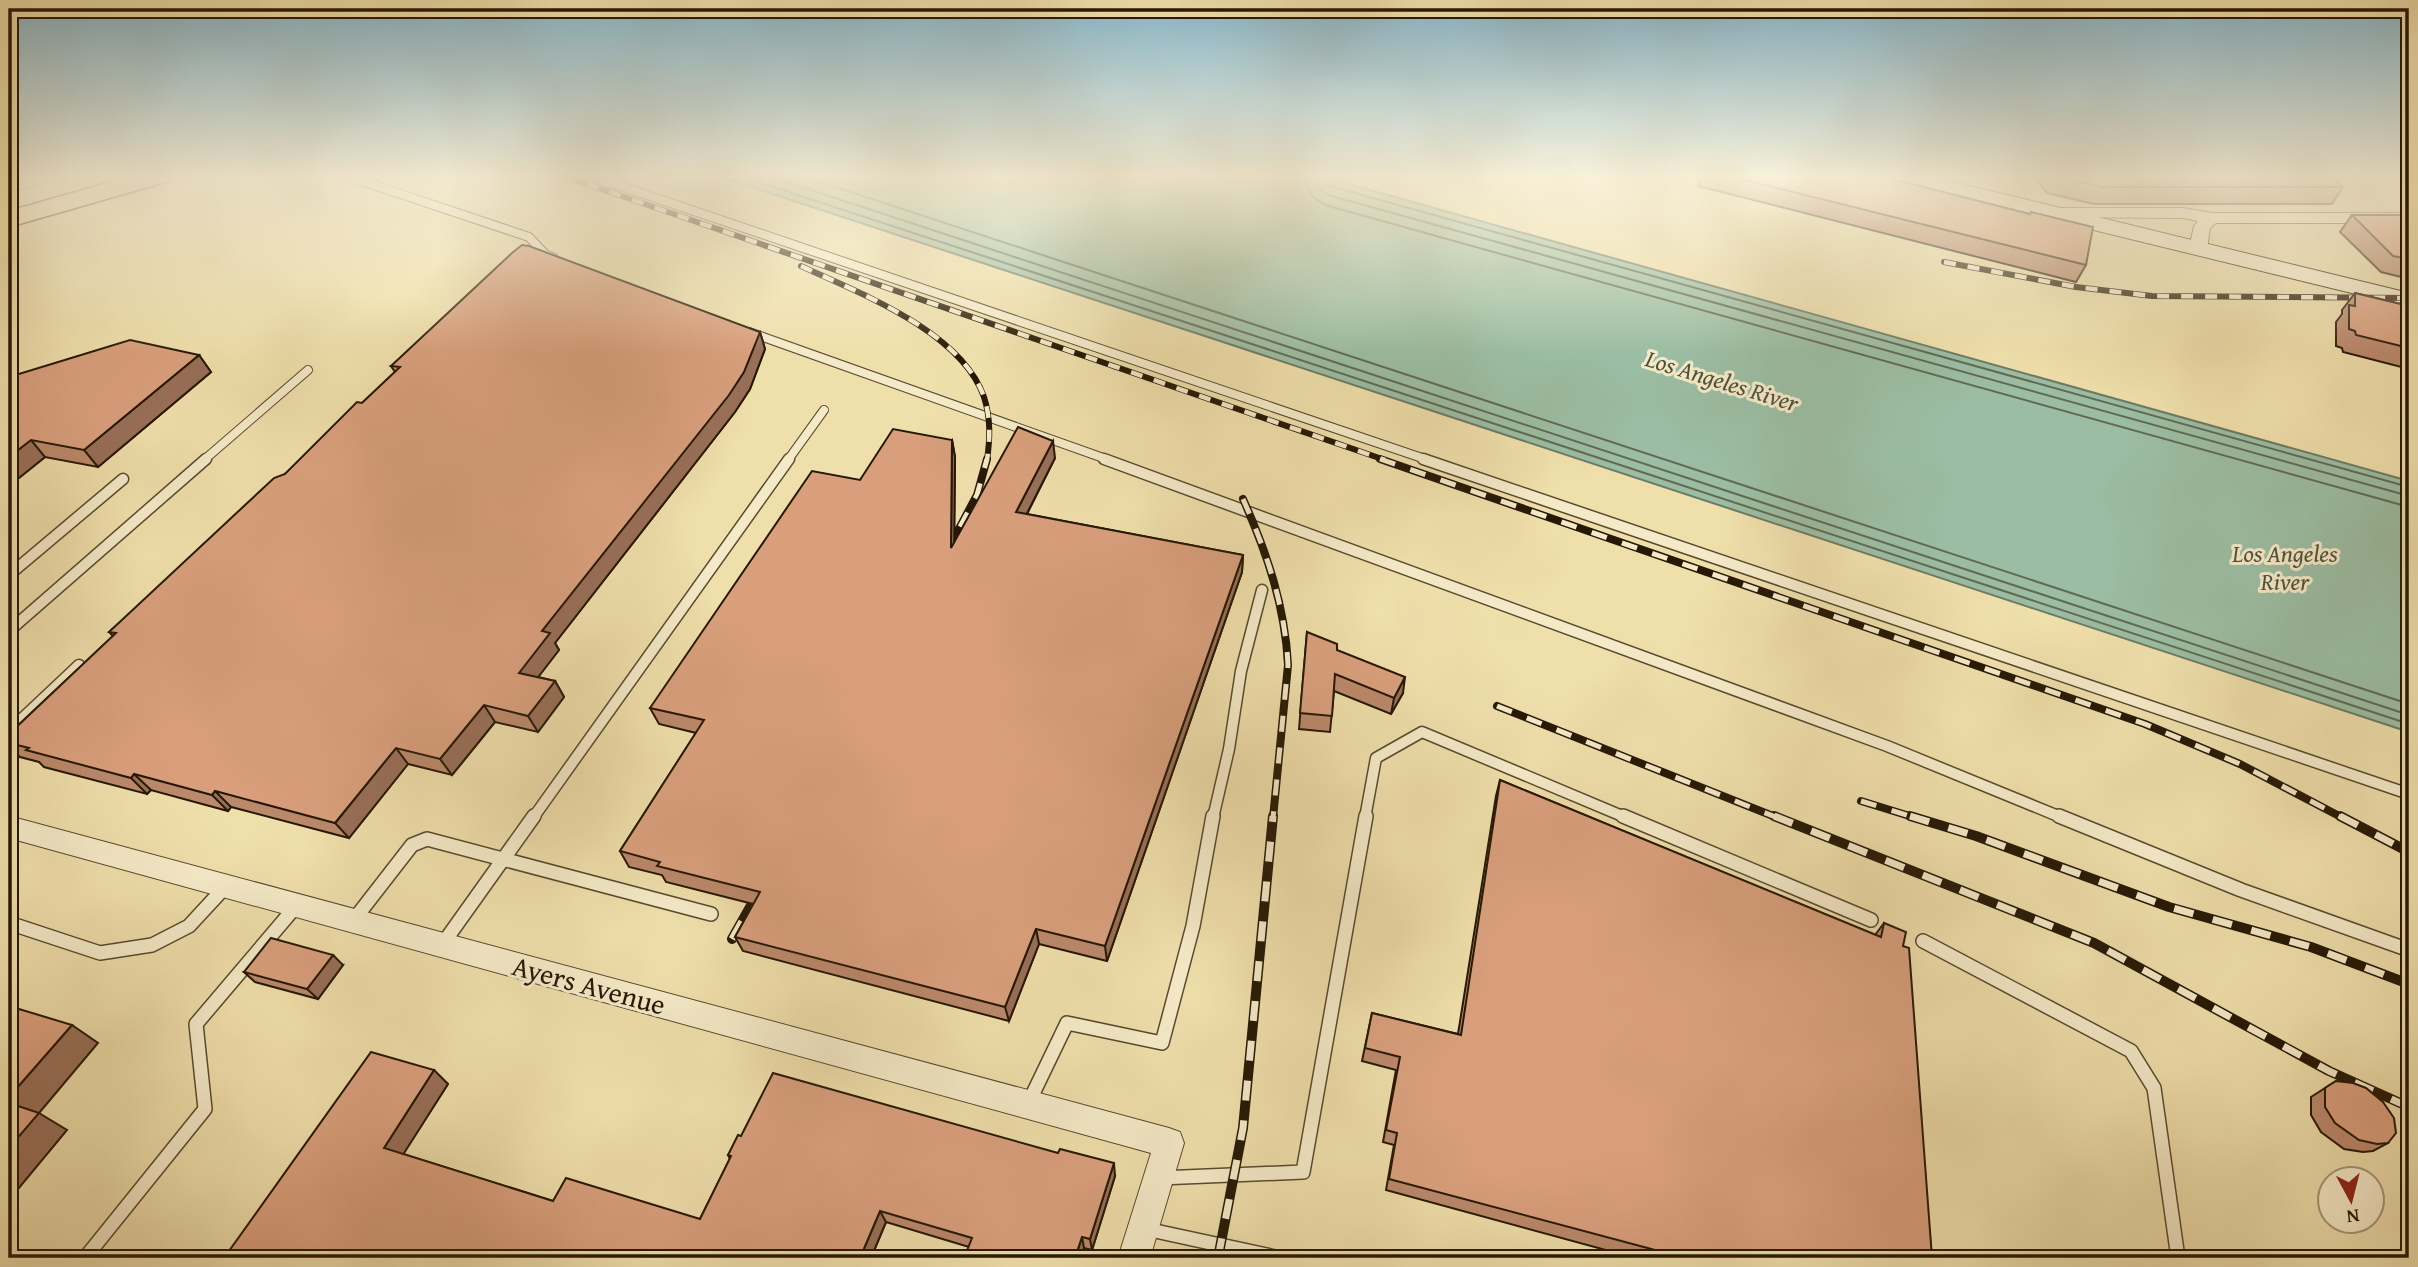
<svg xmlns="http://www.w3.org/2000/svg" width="2418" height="1267" font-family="'Gentium Book Plus',serif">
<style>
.water{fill:#9bbda3;stroke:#6c7b64;stroke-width:2}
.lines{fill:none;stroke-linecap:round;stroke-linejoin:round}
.shore{stroke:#606a54;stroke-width:2}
.lane-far2-casing{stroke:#584a2e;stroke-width:10}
.lane-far1-casing{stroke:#584a2e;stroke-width:13}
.lane-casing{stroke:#584a2e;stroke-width:16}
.street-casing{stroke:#584a2e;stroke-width:2}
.secondary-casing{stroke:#261805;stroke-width:2}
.primary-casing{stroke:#261805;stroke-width:3}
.lane-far2{stroke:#f5eac8;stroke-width:8}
.lane-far1{stroke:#f5eac8;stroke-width:10}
.lane{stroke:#f5eac8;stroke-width:13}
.street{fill:#f5eac8;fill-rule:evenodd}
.secondary{fill:#f5eac8;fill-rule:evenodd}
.primary{fill:#efdfab;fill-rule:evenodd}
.rail-far2-casing{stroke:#261805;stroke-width:6}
.rail-far1-casing{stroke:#261805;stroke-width:8}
.rail-casing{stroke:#261805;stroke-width:10}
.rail-far2{stroke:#f5eac8;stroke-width:4.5;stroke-dasharray:12;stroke-linecap:butt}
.rail-far1{stroke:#f5eac8;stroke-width:5;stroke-dasharray:16;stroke-linecap:butt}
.rail{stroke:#f5eac8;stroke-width:7;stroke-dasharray:20;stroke-linecap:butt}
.wall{fill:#bb896c;stroke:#261805;stroke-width:2}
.shaded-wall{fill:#986f58;stroke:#261805;stroke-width:2}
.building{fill:#d99f7d;stroke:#261805;stroke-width:2}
.labels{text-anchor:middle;stroke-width:6;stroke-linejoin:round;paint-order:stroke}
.water-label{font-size:24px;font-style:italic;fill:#4f523c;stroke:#f5eac8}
.near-street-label{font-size:28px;fill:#261805;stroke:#f5eac8}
</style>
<rect width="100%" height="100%" fill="#efdfab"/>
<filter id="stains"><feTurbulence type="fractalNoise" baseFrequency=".00286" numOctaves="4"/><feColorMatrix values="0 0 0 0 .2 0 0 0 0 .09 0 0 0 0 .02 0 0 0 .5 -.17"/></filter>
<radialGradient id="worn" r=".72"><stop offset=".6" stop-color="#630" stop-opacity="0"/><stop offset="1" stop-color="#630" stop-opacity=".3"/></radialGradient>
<!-- water -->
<path class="water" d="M718 176H1320L2409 481V732Z"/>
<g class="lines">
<!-- shore -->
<g class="shore">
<path d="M740 176 2409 724"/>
<path d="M768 176 2409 715"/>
<path d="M802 176 2409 704"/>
<path d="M1305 176 1311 195 1325 205 2409 507"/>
<path d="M1315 176 1318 187 1328 195 2409 496"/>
<path d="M1324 176 1325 182 1330 186 2409 487"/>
</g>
<!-- lane-far2 casing -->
<g class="lane-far2-casing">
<g id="lane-far2">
<path d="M114 176 121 189"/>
<path d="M347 176 529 237 545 254 554 258"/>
<path d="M591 176 1428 460"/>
<path d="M9 188 57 176"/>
<path d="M749 332 1109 460"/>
<path d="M204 460 308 370"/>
<path d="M788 460 824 410"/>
</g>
</g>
<!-- lane-far1 casing -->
<g class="lane-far1-casing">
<g id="lane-far1">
<path d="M1104 459 1887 746 2063 818"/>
<path d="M1423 459 2409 794"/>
<path d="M9 575 123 479"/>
<path d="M9 631 206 459"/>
<path d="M9 731 79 665"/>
<path d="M533 818 789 459"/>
<path d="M1213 818 1229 749 1241 671 1262 590"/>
<path d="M1365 818 1376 758 1422 732 1627 818"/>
</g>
</g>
<!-- lane casing -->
<g class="lane-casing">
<g id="lane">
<path d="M1623 816 1871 920"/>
<path d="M2059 816 2241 890 2409 950"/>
<path d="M353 921 412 845 427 839 711 914"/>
<path d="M9 923 100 953 152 945 189 926 226 886"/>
<path d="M1923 941 2131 1051 2154 1088 2178 1258"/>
<path d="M442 945 534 816"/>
<path d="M1029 1102 1067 1023 1162 1043 1193 926 1213 816"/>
<path d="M1160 1178 1303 1172 1366 816"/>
<path d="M1146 1229 1280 1258"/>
<path d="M85 1258 205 1109 196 1024 297 905"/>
</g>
</g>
<!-- street casing -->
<g class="street-casing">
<g id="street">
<path d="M2055 208H2183L2212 213H2409V223H2216L2210 228 2207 249 2198 254 2189 249 2194 226 2198 221 2183 218 2049 217 2047 213 2049 209Z"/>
<path d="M9 816 1169 1128 1180 1132 1184 1143 1150 1258H1118L1151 1153 9 838Z"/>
</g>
</g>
<!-- secondary casing -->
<g class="secondary-casing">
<path id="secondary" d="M1890 176H1929L2409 293V307L1893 181Z"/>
</g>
<!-- primary casing -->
<g class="primary-casing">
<path id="primary" d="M132 176H172L169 181 9 227V211Z"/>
</g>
<!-- lane-far2 -->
<use href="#lane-far2" class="lane-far2"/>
<!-- lane-far1 -->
<use href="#lane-far1" class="lane-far1"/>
<!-- lane -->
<use href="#lane" class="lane"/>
<!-- street -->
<use href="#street" class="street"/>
<!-- secondary -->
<use href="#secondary" class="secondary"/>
<!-- primary -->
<use href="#primary" class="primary"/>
<!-- rail-far2 casing -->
<g class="rail-far2-casing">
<g id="rail-far2">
<path d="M564 176 1385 460"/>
<path d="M1944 262 2076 287 2152 296 2409 298"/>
<path d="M801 266C859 293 961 331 984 397 991 419 990 439 987 460"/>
</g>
</g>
<!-- rail-far1 casing -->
<g class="rail-far1-casing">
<g id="rail-far1">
<path d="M1380 459 2145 724 2240 764 2343 818"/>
<path d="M1243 499C1267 553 1285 606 1288 665L1273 818"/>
<path d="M945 555 977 495 987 459"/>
<path d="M1497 706 1778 818"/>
<path d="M1861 801 1916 818"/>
</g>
</g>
<!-- rail casing -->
<g class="rail-casing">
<g id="rail">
<path d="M1774 816 2094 943 2329 1071 2409 1107"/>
<path d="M1910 816 1976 836 2169 907 2311 947 2409 984"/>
<path d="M2340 816 2409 852"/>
<path d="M732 939 762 886"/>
<path d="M1218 1258 1243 1128 1273 816"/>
</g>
</g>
<!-- rail-far2 -->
<use href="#rail-far2" class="rail-far2"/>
<!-- rail-far1 -->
<use href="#rail-far1" class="rail-far1"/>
<!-- rail -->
<use href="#rail" class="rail"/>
</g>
<!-- wall -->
<g class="wall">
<path d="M1701 176H1881L2086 265 2076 282 1698 186Z"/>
<path d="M2034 176H2332L2343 187 2332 204H2094L2047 193Z"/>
<path d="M2352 215H2409V279L2381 272 2340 232Z"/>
<path d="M2355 293 2409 306V369L2343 352 2342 348 2336 346V322L2342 314V310Z"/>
<path d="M760 332 765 349 750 389 735 412 555 643 559 650 538 677 555 681 564 697 538 732 495 722 452 775 408 764 349 838 231 807 228 811 151 790 147 794 44 767 39 762 20 757 9 747V734L113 636 109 632 285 474 362 403 395 372 391 366Z"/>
<path d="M199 355 211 372 98 467 45 457 9 486V377Z"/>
<path d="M952 440 955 457 954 541 1055 458 1027 514 1243 555 1242 572 1107 961 1039 944 1009 1021 743 951 735 937 753 904 666 882 662 875 629 867 620 851 696 733 659 724 650 708Z"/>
<path d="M1307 632 1337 650 1403 693 1391 714 1334 691 1330 732 1299 729Z"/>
<path d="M1500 780 1875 935 1884 923 1903 946 1932 1258H1635L1386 1190 1394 1145 1383 1142 1396 1070 1362 1061 1372 1013 1458 1034 1496 796Z"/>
<path d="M343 965 318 999 255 982 244 972Z"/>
<path d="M2336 1081 2388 1143 2373 1151 2363 1152 2344 1149 2321 1132 2311 1115V1097Z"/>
<path d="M448 1084 403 1154 553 1201 700 1219 730 1159 728 1155 741 1136 1115 1176 1092 1250 1084 1248 969 1247 886 1222 871 1258H224Z"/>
</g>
<!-- shaded-wall -->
<g class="shaded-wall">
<path d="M760 332 765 349 750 389 735 412 555 643 559 650 529 689 519 673 542 631Z"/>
<path d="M199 355 211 372 98 467 84 450Z"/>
<path d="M31 440 45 457 9 486V457Z"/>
<path d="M952 440 955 457 954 565 951 548Z"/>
<path d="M1053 441 1055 458 1019 529 1016 512Z"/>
<path d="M1243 555 1242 572 1107 961 1105 946Z"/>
<path d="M1405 677 1403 693 1391 714 1394 698Z"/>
<path d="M555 681 564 697 538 732 528 716Z"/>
<path d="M484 705 495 722 452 775 440 759Z"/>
<path d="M396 748 408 764 349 838 335 823Z"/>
<path d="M134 774 151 790 147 794 131 778Z"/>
<path d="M215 791 231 807 228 811 212 795Z"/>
<path d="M1036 929 1039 944 1009 1021 1005 1007Z"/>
<path d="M333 955 343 965 318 999 307 989Z"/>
<path d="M72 1025 98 1043 39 1113 67 1130 9 1200V1097Z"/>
<path d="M434 1070 448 1084 399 1161 384 1148Z"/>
<path d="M1114 1163 1115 1176 1092 1250 1090 1239Z"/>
<path d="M880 1211 886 1222 871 1258H860Z"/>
<path d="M1082 1237 1084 1248 1081 1258H1075Z"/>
</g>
<!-- building -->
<g class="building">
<path d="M1729 176H1881L2030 214 2031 212 2093 227 2086 265Z"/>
<path d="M2055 176H2332L2343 187H2103Z"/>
<path d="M2352 215H2409V259L2393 256Z"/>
<path d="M522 245 529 246 760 332 744 372 729 395 542 631 550 633 519 673 555 681 528 716 484 705 440 759 396 748 335 823 215 791 212 795 134 774 131 778 26 750 29 748 9 743V734L116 633 109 632 274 478 285 474 357 402 362 403 400 367 391 366 512 253Z"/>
<path d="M2355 293 2409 306V348L2356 335 2355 331 2349 329V305L2355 306Z"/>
<path d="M130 340 199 355 84 450 31 440 9 457V377Z"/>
<path d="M1018 427 1053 441 1016 512 1243 555 1105 946 1036 929 1005 1007 735 937 760 892 657 866 660 862 620 851 704 720 650 708 812 471 860 480 893 429 952 440 951 548Z"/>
<path d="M1307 632 1337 644V650L1405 677 1394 698 1335 674 1332 716 1300 713Z"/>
<path d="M1500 780 1881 937 1884 923 1906 932 1903 946 1909 948 1932 1258H1685L1389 1179 1397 1133 1386 1130 1400 1057 1365 1048 1372 1013 1461 1035Z"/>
<path d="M271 938 333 955 307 989 244 972Z"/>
<path d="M9 1006 72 1025 9 1097Z"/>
<path d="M371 1052 434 1070 384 1148 553 1201 566 1178 700 1219 731 1156 728 1155 738 1135 741 1136 773 1073 1058 1153 1060 1149 1114 1163 1090 1239 1082 1237 1075 1258H964L972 1238 880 1211 860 1258H224Z"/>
<path d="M2336 1081 2353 1083 2366 1088 2383 1102 2394 1118 2396 1133 2388 1143 2377 1144 2359 1140 2335 1123 2325 1107V1088Z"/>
<path d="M9 1103 39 1113 9 1148Z"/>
</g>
<!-- sky -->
<linearGradient id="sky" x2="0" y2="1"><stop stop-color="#89b8cc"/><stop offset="0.5" stop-color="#f8f1d9"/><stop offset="1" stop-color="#f8f1d9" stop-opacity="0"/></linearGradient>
<rect width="2418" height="353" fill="url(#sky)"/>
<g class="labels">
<!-- water labels -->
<g class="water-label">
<text transform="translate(1722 381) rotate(17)" y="8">Los Angeles River</text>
<text x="2285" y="562">Los Angeles<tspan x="2285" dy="28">River</tspan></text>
</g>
<!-- near-street labels -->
<g class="near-street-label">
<text transform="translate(589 985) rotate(15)" y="10">Ayers Avenue</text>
</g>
</g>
<!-- margin -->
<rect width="2418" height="1267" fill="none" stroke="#efdfab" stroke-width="35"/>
<rect x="10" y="10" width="2397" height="1246" fill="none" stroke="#261805" stroke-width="3.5"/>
<rect x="18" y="18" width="2383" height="1232" fill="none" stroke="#261805" stroke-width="2"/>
<!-- north arrow -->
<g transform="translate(2351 1200) rotate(173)"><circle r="33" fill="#f5eac8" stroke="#a2967a" stroke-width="2"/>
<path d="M0-5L12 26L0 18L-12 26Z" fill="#8f2418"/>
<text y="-10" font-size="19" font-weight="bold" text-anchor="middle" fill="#261805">N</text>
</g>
<rect width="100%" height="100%" filter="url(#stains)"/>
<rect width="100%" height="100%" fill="url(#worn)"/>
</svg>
